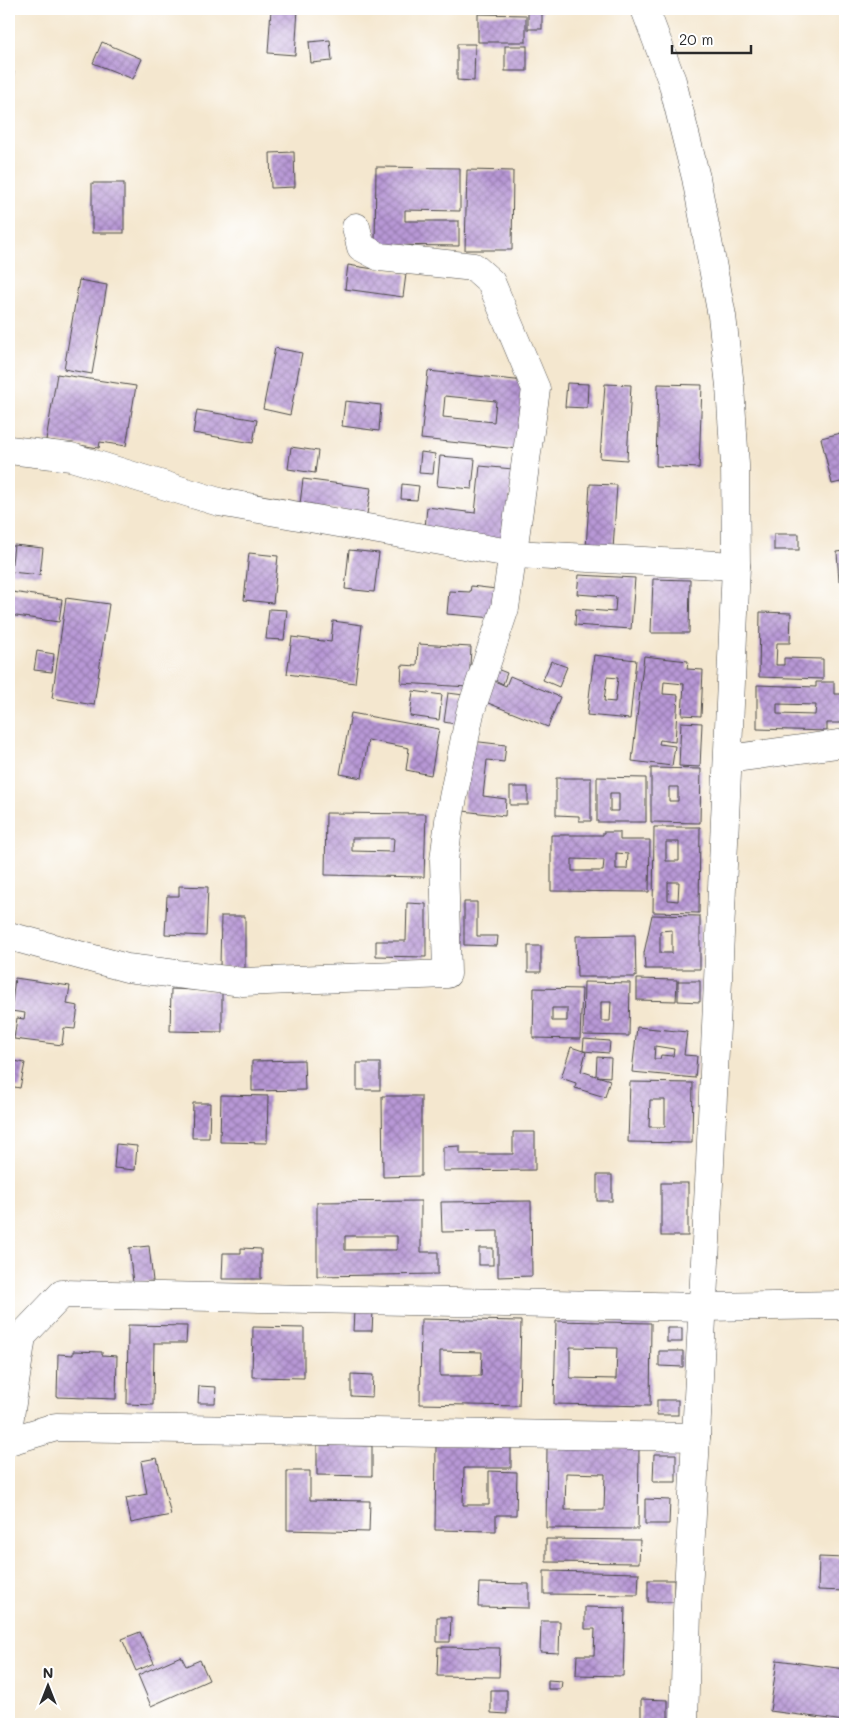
<svg xmlns="http://www.w3.org/2000/svg" width="854" height="1733" font-family="Mali,sans-serif">
<style>
.building{fill:url(#building-cross-hatch);fill-rule:evenodd}
.lines{fill:none;stroke-linecap:round;stroke-linejoin:round}
.street-casing{stroke:#494744;stroke-width:29}
.secondary-casing{stroke:#494744;stroke-width:29}
.street{stroke:#fff;stroke-width:28}
.secondary{stroke:#fff;stroke-width:28}
</style>
<defs>
<pattern id="building-cross-hatch" width="8" height="8" patternUnits="userSpaceOnUse" patternTransform="scale(1.25)"><rect width="8" height="8" fill="#b898d6"/><path d="M0 0l8 8M0 8l8-8" fill="none" stroke="#967cae"/></pattern>
</defs>
<rect width="100%" height="100%" fill="#fff"/>
<filter id="ink" filterUnits="userSpaceOnUse"><feTurbulence type="fractalNoise" baseFrequency=".02" numOctaves="2"/><feDisplacementMap in="SourceGraphic" scale="10" xChannelSelector="R" yChannelSelector="G"/><feConvolveMatrix kernelMatrix="1 2 1 2 8 2 1 2 1" color-interpolation-filters="sRGB"/></filter>
<filter id="wash" filterUnits="userSpaceOnUse"><feTurbulence type="fractalNoise" baseFrequency=".0096" numOctaves="4" result="noise"/><feDisplacementMap in="SourceGraphic" scale="20" xChannelSelector="R" yChannelSelector="G"/><feGaussianBlur stdDeviation="1.12" result="paint"/><feColorMatrix in="noise" values="0 0 0 0 0 0 0 0 0 0 0 0 0 0 0 0 0 1.4 0 .05"/><feComposite in="paint" operator="in"/></filter>
<g filter="url(#wash)">
<rect width="100%" height="100%" fill="#f4e7cf"/>
<g id="blocks">
<!-- building -->
<g class="building">
<path d="M271 9H298L295 55 268 53Z"/>
<rect x="528" y="9" width="14" height="20"/>
<path d="M478 14 526 15V42H478Z"/>
<path d="M330 40 332 61 311 63 309 42Z"/>
<path d="M102 42 142 59 133 79 93 63Z"/>
<path d="M457 44H475L474 81 457 80Z"/>
<rect x="505" y="46" width="22" height="25"/>
<path d="M9 71 14 72 9 91Z"/>
<path d="M294 152 295 187 271 188 270 153Z"/>
<path d="M376 167 460 168V211L405 210V221H459V246L375 245Z"/>
<path d="M467 170 513 171 512 250H465Z"/>
<rect x="92" y="183" width="32" height="50"/>
<path d="M348 265 406 274 403 297 345 289Z"/>
<path d="M79 280 107 285 92 374 64 369Z"/>
<path d="M275 348 302 353 290 415 263 409Z"/>
<path d="M428 371 525 381 518 449 421 439ZM445 396 496 401 494 422 443 417Z"/>
<path d="M57 374 136 386 126 446 100 442 99 448 46 440Z"/>
<path d="M567 383 588 384 587 408 565 407Z"/>
<path d="M605 384 631 385 627 460 600 458Z"/>
<path d="M658 384 702 385 699 468 656 466Z"/>
<path d="M345 401 381 405 379 431 342 426Z"/>
<path d="M197 410 257 420 253 443 193 433Z"/>
<path d="M845 432V481L832 484 821 438Z"/>
<path d="M291 447 318 451 315 473 288 469Z"/>
<path d="M421 452 435 454 433 474 419 473Z"/>
<path d="M440 456 475 459 472 489 437 486Z"/>
<path d="M480 466 513 469 505 542 425 528 427 507 475 513Z"/>
<path d="M303 479 371 488 367 514 300 504Z"/>
<path d="M402 484 419 486 417 500 401 499Z"/>
<path d="M590 484 617 485 613 550 586 549Z"/>
<rect x="774" y="534" width="25" height="16"/>
<path d="M14 545 43 548 40 575 11 572Z"/>
<path d="M349 550 379 553 374 592 345 589Z"/>
<path d="M845 551V580L839 581 837 552Z"/>
<path d="M249 553 278 556 273 603 244 600Z"/>
<path d="M579 575 635 578 631 629 575 625 576 609 615 612 616 597 577 594Z"/>
<path d="M653 579 690 580 689 633H651Z"/>
<path d="M471 586 496 589 494 618 447 614 449 591 470 592Z"/>
<path d="M12 592 62 599 59 622 9 615Z"/>
<path d="M66 598 109 604 94 705 52 698Z"/>
<path d="M269 609 287 610 284 640 266 639Z"/>
<path d="M760 612 791 613 790 643H777L776 665H784V658L823 659V679L759 677Z"/>
<path d="M333 621 362 625 355 683 287 674 292 637 331 642Z"/>
<path d="M418 644 471 647 469 687 401 683 402 665 417 666Z"/>
<path d="M37 651 54 654 52 672 34 670Z"/>
<path d="M594 655 636 660 630 719 587 715ZM607 677 618 678 615 702 604 701Z"/>
<path d="M644 656 688 661 687 669 703 670 701 716 682 715 684 684 664 682 663 694 678 695 675 742 660 740 659 744 675 746 672 766 632 761Z"/>
<path d="M551 661 567 667 559 687 543 680Z"/>
<path d="M497 669 507 673 503 684 493 679Z"/>
<path d="M510 676 560 697 548 727 483 701 492 680 506 686Z"/>
<path d="M816 682H834V694H842L841 723H827V731L757 729V685L816 687ZM777 704 816 705 815 715 777 714Z"/>
<path d="M413 691 442 695 439 720 410 716Z"/>
<path d="M448 693 464 695 460 725 444 722Z"/>
<path d="M351 713 439 729 431 775 406 770 409 748 368 740 362 778 340 774Z"/>
<path d="M681 722 702 723 700 767 679 766Z"/>
<path d="M471 741 506 745 504 762 487 760 483 796 506 799 505 816 463 811Z"/>
<path d="M651 768 701 769 700 823 651 822ZM669 787H678V801H669Z"/>
<path d="M597 777 646 778V822H597ZM610 793H619V811H610Z"/>
<path d="M556 778H591V821H579V816L556 815Z"/>
<rect x="510" y="787" width="18" height="18"/>
<path d="M326 813 426 814 424 877 325 875ZM352 838H394L393 852 352 851Z"/>
<path d="M654 827H700L699 913 653 912ZM666 842H679V861H666ZM668 882H679L678 901 668 900Z"/>
<path d="M603 832H620V840H650L649 892 551 891V835H603ZM616 853 628 854 627 869H616ZM572 859 604 860 603 871H572Z"/>
<path d="M179 886 208 887 206 936 165 934 167 896H179Z"/>
<path d="M464 902H477V936H498L497 946 464 945Z"/>
<path d="M407 903 426 904V957L376 956V941H406Z"/>
<path d="M652 915 700 916V969H645L644 953ZM672 930V953H660V931Z"/>
<path d="M221 916H245V968L220 967Z"/>
<path d="M635 935 636 977H577L576 936Z"/>
<rect x="528" y="946" width="13" height="26"/>
<path d="M15 978 70 986 67 1004 78 1006 75 1029 64 1028 62 1045 14 1039 17 1018 24 1019 25 1013 11 1011Z"/>
<path d="M637 979 677 980 676 1001 637 1000Z"/>
<path d="M678 981H700V1002L678 1001Z"/>
<path d="M584 982 630 983 629 1036 583 1035ZM601 1002H611L610 1021H601Z"/>
<path d="M534 988 582 989 580 1039 533 1038ZM552 1008H567V1021H552Z"/>
<path d="M171 989 222 991V1032L170 1031Z"/>
<path d="M637 1027 687 1032 684 1055 697 1056 695 1078 632 1072ZM655 1046 674 1049 673 1056 661 1055 660 1059H654Z"/>
<path d="M584 1039 610 1041 609 1053 583 1051Z"/>
<path d="M571 1047 586 1052 581 1071 596 1076 597 1057 611 1058 610 1077 597 1076 610 1080 605 1097 575 1088 576 1083 561 1078Z"/>
<path d="M9 1060 25 1063 20 1088 9 1086Z"/>
<path d="M304 1060 305 1090 252 1091V1061Z"/>
<rect x="357" y="1063" width="23" height="27"/>
<path d="M630 1082 693 1083 692 1143 628 1142ZM650 1100H665V1127H649Z"/>
<path d="M221 1095 268 1096 267 1143 220 1142Z"/>
<path d="M382 1096H421V1176L383 1177Z"/>
<path d="M193 1103H210L209 1138H192Z"/>
<path d="M513 1132H535V1170L443 1171V1147L460 1146V1154H513Z"/>
<path d="M116 1144 137 1146 135 1170 114 1168Z"/>
<rect x="597" y="1175" width="15" height="26"/>
<rect x="661" y="1183" width="27" height="53"/>
<path d="M421 1201V1252H438V1274L317 1276V1202ZM345 1236H397V1250H345Z"/>
<path d="M531 1201 532 1276 498 1277V1231L442 1232 441 1202Z"/>
<path d="M149 1246 153 1281 133 1283 129 1248Z"/>
<path d="M241 1248 261 1249V1279H222L223 1253H241Z"/>
<rect x="479" y="1248" width="14" height="17"/>
<path d="M354 1310 373 1311 372 1331H353Z"/>
<path d="M421 1319 521 1321 519 1406 420 1404ZM440 1351 482 1352 481 1376H440Z"/>
<path d="M556 1321 651 1323 650 1406 554 1404ZM570 1347 617 1348 616 1379 570 1378Z"/>
<path d="M128 1325 187 1326 186 1343H154L153 1405 127 1404Z"/>
<path d="M253 1327 304 1328V1378L252 1377Z"/>
<rect x="667" y="1328" width="15" height="14"/>
<path d="M73 1351 102 1352V1355L117 1356 116 1399 57 1397 58 1354 73 1355Z"/>
<path d="M659 1351H683V1367L659 1366Z"/>
<path d="M351 1374 373 1375 372 1397 351 1396Z"/>
<path d="M199 1386 216 1387 215 1403H198Z"/>
<rect x="657" y="1400" width="21" height="15"/>
<path d="M317 1445 372 1446V1476L317 1475Z"/>
<path d="M436 1445 511 1447V1468H464L463 1505H489V1471L517 1472 516 1515H496V1531L435 1530Z"/>
<path d="M547 1448 639 1449 638 1529 546 1528ZM566 1473 605 1474 604 1510H565Z"/>
<path d="M654 1454H676V1482H653Z"/>
<path d="M157 1458 171 1515 131 1523 126 1498 147 1494 141 1461Z"/>
<path d="M287 1471H310V1500L370 1501 369 1532 287 1530Z"/>
<path d="M645 1499 670 1500 669 1524H645Z"/>
<path d="M546 1539 640 1540 639 1563 546 1562Z"/>
<path d="M819 1557 845 1558V1591L818 1590Z"/>
<path d="M544 1571 639 1573 638 1595 544 1594Z"/>
<rect x="648" y="1580" width="26" height="22"/>
<path d="M479 1583 529 1584V1608L478 1607Z"/>
<path d="M585 1607 625 1608 623 1676 576 1675 577 1655H594L595 1629H585Z"/>
<path d="M437 1617H451L450 1642H437Z"/>
<path d="M541 1621H560L559 1653 540 1652Z"/>
<path d="M140 1632 154 1663 136 1671 122 1639Z"/>
<path d="M438 1647 500 1648 499 1677 437 1676Z"/>
<path d="M181 1656 186 1666 200 1660 209 1680 151 1706 138 1675Z"/>
<path d="M777 1660 845 1669V1721L770 1711Z"/>
<path d="M548 1680 562 1681 561 1689H548Z"/>
<path d="M491 1690H507V1714L491 1713Z"/>
<path d="M641 1699 668 1700V1724H641Z"/>
</g>
</g>
</g>
<g filter="url(#ink)">
<use href="#blocks" fill-opacity="0" stroke="#494744" stroke-width="1"/>
<g class="lines">
<!-- street casing -->
<g class="street-casing">
<g id="street">
<path d="M9 450 71 457 219 502 515 554 736 566"/>
<path d="M728 759 845 743"/>
<path d="M9 936 127 968 243 982 447 974 444 860 450 813 470 713 505 608 536 389 491 282 474 267 380 257 361 247 356 227"/>
<path d="M9 1423 22 1336 62 1294 703 1307 845 1305"/>
<path d="M9 1441 56 1427 696 1437"/>
</g>
</g>
<!-- secondary casing -->
<g class="secondary-casing">
<path id="secondary" d="M645 9 672 81 696 178 722 316 730 386 735 465 736 566 710 1164 687 1611 684 1724"/>
</g>
<!-- street -->
<use href="#street" class="street"/>
<!-- secondary -->
<use href="#secondary" class="secondary"/>
</g>
</g>
<!-- margin -->
<rect width="854" height="1733" fill="none" stroke="#fff" stroke-width="30"/>
<!-- north arrow -->
<g transform="translate(48 1686)" stroke="#ffffff" stroke-width="4" paint-order="stroke">
<path d="M0-4L9 19L0 12L-9 19Z" fill="#2b2b2b"/>
<text y="-8" font-size="14" font-weight="bold" text-anchor="middle" fill="#2b2b2b">N</text>
</g>
<!-- scale -->
<path d="M672 45v8h79v-8" fill="none" stroke="#2b2b2b" stroke-width="2.5"/>
<text x="679" y="45" font-size="15" fill="#2b2b2b" stroke="#ffffff" stroke-width="4" paint-order="stroke">20 m</text>
</svg>
